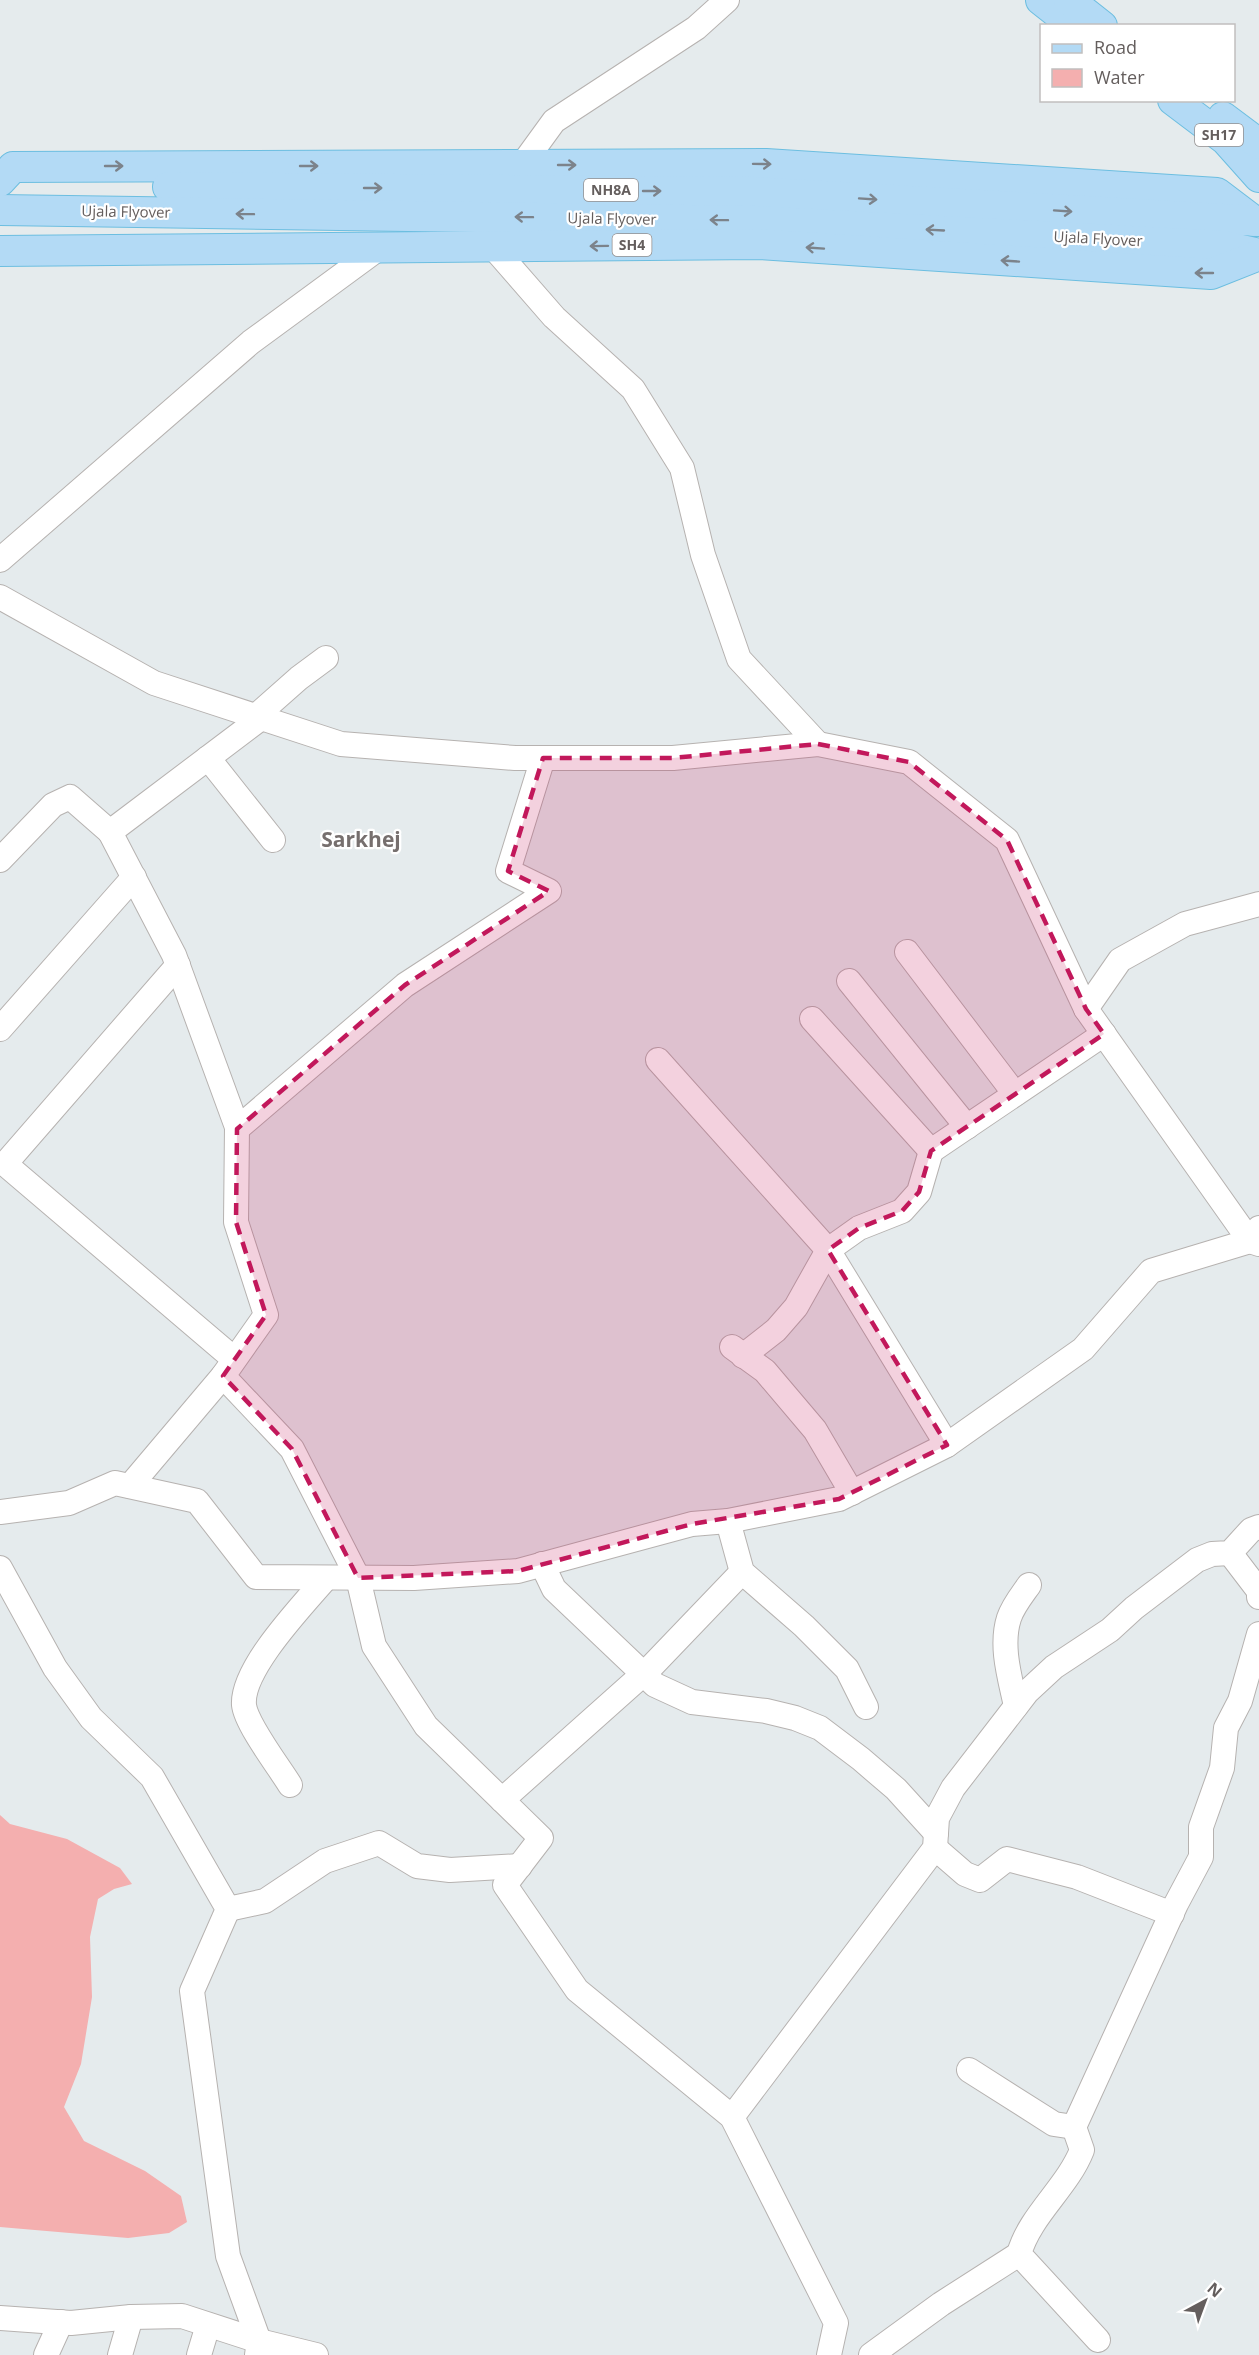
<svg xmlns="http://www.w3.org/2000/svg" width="1259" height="2355" font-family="'Open Sans',sans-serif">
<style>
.water{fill:#f4afaf}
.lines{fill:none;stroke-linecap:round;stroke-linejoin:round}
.minor-casing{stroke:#b6b2b0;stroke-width:26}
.major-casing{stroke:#6cbee0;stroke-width:32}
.minor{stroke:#fff;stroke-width:24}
.major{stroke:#b3daf5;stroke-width:30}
.oneway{stroke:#7c838b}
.marked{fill:#c2185b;fill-opacity:0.2;stroke:#c2185b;stroke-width:4.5;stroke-dasharray:12 8;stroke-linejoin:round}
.labels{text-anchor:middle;stroke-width:4.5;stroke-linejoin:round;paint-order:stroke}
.shield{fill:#fff;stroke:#928e8e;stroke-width:1.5}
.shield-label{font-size:14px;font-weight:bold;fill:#645e5d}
.street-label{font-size:15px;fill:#645e5d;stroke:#fff}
.district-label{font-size:21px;font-weight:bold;fill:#766f6e;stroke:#fff}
</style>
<rect width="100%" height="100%" fill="#e5ebed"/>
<!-- water -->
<path class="water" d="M0 1815 10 1824 67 1839 120 1868 132 1884 114 1889 98 1899 90 1937 92 1997 81 2064 64 2107 84 2141 145 2171 181 2196 187 2222 169 2233 128 2238 0 2227Z"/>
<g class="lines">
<!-- minor casing -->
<g class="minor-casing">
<g id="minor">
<path d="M522 165 554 121 696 28 727 0"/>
<path d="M493 247 554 317 633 389 682 468 703 555 739 659 818 744"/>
<path d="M0 560 251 342 379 248"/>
<path d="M0 597 154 683 341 744 515 758H673L818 744 909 762 1007 840 1086 1009 1250 1241 1259 1244"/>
<path d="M256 716 299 678 326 658"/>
<path d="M261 718 110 832 174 955 237 1127 236 1222 266 1315 223 1376 292 1449 358 1578 374 1646 426 1726 541 1838 505 1885 577 1990 732 2117 836 2323 829 2355"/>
<path d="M208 758 273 840"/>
<path d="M0 860 53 805 70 797 110 832"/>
<path d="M907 952 1015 1094"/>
<path d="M178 965 5 1164 234 1359"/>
<path d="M849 981 967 1127"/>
<path d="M1086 1009 1120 960 1185 924 1259 904"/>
<path d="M812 1019 931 1151 1104 1034"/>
<path d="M0 1029 134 877"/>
<path d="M658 1060 828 1250 947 1445"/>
<path d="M237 1129 405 985 549 891 508 871 543 758"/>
<path d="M732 1347 765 1371 815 1430 852 1493"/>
<path d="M743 1356 776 1330 796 1307 828 1250 859 1228 902 1211 919 1192 931 1151"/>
<path d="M130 1486 223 1376"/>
<path d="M0 1512 69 1503 115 1483 197 1501 256 1577 414 1578 518 1571 692 1524 728 1521 839 1499 947 1445 1083 1349 1151 1271 1250 1241 1259 1228"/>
<path d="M728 1521 742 1572 804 1626 847 1669 866 1707"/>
<path d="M1230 1553 1259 1591V1597"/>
<path d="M542 1564 554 1589 655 1685 692 1702 766 1711 795 1718 820 1728 861 1759 896 1789 936 1833"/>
<path d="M0 1568 55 1668 91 1718 152 1777 228 1909 192 1991 228 2256 259 2341 257 2355"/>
<path d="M1016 1706C1010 1678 1000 1646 1009 1618 1013 1606 1022 1595 1029 1585"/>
<path d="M290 1785C279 1767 246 1724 244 1705 241 1669 303 1605 326 1578"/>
<path d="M502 1800 650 1668 742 1572"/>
<path d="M935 1848 965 1874 980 1880 1007 1859 1077 1877 1172 1914"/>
<path d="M228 1909 265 1901 325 1861 379 1843 417 1866 450 1870 520 1866"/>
<path d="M969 2070 1054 2124 1074 2127"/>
<path d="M732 2117 935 1848 937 1818 953 1788 1027 1692 1054 1667 1110 1630 1134 1608 1197 1560 1212 1554 1230 1553 1251 1530 1259 1527"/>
<path d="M0 2318 71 2323 131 2317 182 2316 259 2341 316 2355"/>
<path d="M1098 2340 1019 2254C1030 2215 1067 2188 1082 2150L1074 2127 1176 1904 1201 1857V1827L1222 1768 1226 1728 1240 1701 1259 1634"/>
<path d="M46 2355 61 2322"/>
<path d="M120 2355 131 2317"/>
<path d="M199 2355 208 2325"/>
<path d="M871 2355 941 2304 1019 2254"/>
</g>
</g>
<!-- major casing -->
<g class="major-casing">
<g id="major">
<path d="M1041 0 1074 26"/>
<path d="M1069 0 1102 26"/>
<path d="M1173 100 1226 140 1259 177"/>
<path d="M1223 117 1259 144"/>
<path d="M0 181 13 167 766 164 1217 193 1254 221"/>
<path d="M168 187 755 192 1259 221"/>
<path d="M0 210 756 221 1224 246 1259 254"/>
<path d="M0 251 759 244 1211 274 1259 255"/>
</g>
</g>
<!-- minor -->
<use href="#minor" class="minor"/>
<!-- major -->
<use href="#major" class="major"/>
</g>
<!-- one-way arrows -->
<defs><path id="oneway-shaft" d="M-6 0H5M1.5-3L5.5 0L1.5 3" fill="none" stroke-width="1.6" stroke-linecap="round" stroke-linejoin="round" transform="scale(1.5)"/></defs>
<g class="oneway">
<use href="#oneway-shaft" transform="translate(762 164) rotate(1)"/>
<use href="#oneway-shaft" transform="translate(567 165)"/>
<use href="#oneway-shaft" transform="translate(114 166)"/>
<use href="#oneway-shaft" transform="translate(309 166)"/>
<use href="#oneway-shaft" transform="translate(373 188)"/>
<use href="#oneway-shaft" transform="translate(652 191)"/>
<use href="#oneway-shaft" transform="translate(868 199) rotate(4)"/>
<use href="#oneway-shaft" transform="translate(1063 211) rotate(4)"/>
<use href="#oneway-shaft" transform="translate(245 214) rotate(-179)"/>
<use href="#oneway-shaft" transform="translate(524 217) rotate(-179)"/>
<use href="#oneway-shaft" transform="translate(719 220) rotate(-179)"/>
<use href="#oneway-shaft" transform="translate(935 230) rotate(-177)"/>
<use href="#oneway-shaft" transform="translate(599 246) rotate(179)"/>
<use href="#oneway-shaft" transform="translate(815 248) rotate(-176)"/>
<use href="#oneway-shaft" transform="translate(1010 261) rotate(-176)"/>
<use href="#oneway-shaft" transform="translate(1204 273) rotate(180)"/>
</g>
<!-- marked area -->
<path class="marked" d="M818 744 909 762 1007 840 1086 1009 1104 1034 931 1151 919 1192 902 1211 859 1228 828 1250 947 1445 839 1499 692 1524 518 1571 358 1578 292 1449 223 1376 266 1315 236 1222 237 1129 405 985 549 891 508 871 543 758H673Z"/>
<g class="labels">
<!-- shield labels -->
<g class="shield">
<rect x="1195" y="124" width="48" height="22" rx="4.5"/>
<rect x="584" y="179" width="54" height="22" rx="4.5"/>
<rect x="612.5" y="234" width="39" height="22" rx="4.5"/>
</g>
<g class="shield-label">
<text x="1219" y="140">SH17</text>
<text x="611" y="195">NH8A</text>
<text x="632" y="250">SH4</text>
</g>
<!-- street labels -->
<g class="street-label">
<text transform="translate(126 212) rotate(1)" y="5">Ujala Flyover</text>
<text transform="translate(612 219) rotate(1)" y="5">Ujala Flyover</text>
<text transform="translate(1098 239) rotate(3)" y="5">Ujala Flyover</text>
</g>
<!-- district labels -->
<g class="district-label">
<text x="361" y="847">Sarkhej</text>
</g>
</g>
<!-- legend -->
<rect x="1040" y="24" width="195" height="78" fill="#ffffff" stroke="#c1bfbe" stroke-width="1.5"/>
<rect x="1052" y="44" width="30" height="9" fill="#b3daf5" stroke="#c1bfbe" stroke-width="1.5"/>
<text x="1094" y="54" font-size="18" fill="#645e5d">Road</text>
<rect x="1052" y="69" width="30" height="18" fill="#f4afaf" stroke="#c1bfbe" stroke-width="1.5"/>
<text x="1094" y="84" font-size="18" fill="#645e5d">Water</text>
<!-- north arrow -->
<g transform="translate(1205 2301) rotate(41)" stroke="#ffffff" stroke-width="4.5" paint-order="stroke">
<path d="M0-4.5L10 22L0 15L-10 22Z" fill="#645e5d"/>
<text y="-9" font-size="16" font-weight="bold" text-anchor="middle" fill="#645e5d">N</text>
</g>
</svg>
